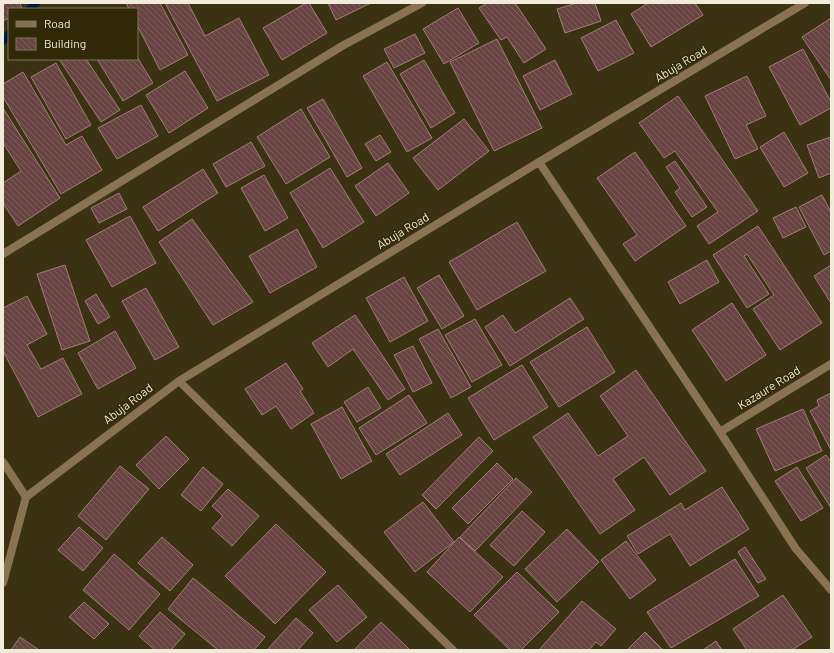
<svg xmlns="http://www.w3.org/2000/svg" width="834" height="653" font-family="Barlow,sans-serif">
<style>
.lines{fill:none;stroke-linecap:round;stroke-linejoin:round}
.stream{stroke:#01194a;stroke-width:8}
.building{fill:url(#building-back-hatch);stroke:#a37c78}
.street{stroke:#897353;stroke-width:8}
.labels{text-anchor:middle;stroke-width:3;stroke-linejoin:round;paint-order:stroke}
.street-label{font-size:12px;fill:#f1ecda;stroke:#302807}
</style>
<defs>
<pattern id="building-back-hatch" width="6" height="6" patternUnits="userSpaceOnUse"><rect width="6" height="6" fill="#674341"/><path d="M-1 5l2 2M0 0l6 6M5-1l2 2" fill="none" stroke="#7d5e5c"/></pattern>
</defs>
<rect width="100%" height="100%" fill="#3a3212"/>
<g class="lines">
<!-- stream -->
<g class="stream">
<path d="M30 9 36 3"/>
<path d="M3 41 9 34"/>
</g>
</g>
<!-- building -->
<g class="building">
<path d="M3 3H20L22 9H9V18L3 21Z"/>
<path d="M126 3H160L188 55 160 70 137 25V9H129Z"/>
<path d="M165 3H188L205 36 239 18 269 75 217 101Z"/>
<path d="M306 3H309L327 33 282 60 263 28Z"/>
<path d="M328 3H371L336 20Z"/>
<path d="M487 3H515L546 49 524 63 507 37 501 40 479 8Z"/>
<path d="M577 3H595L601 21 565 33 557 9Z"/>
<path d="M648 3H695L703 15 651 47 631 14Z"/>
<path d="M458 8 479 43 444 64 423 29Z"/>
<path d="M831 18V80L802 37Z"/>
<path d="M616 20 634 53 598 71 581 38Z"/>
<path d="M415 34 425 53 394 68 384 49Z"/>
<path d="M497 39 542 128 494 151 450 62Z"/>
<path d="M803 49 831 102V108L800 125 769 67Z"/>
<path d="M137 57 153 83 123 101 97 59H137Z"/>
<path d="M59 59H86L120 110 101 122Z"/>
<path d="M424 60 455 113 431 128 400 74Z"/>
<path d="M555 60 572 94 540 110 523 76Z"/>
<path d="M387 62 432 138 407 152 363 76Z"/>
<path d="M56 63 91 125 66 139 31 77Z"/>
<path d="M185 71 208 108 169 133 146 95Z"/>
<path d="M23 72 66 145 82 136 102 170 61 194 3 97V84Z"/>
<path d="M747 76 766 116 746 125 758 149 735 159 705 96Z"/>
<path d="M678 96 758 211 709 244 697 226 718 212 675 151 664 158 639 123Z"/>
<path d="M323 99 362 168 347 177 307 108Z"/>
<path d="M141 105 158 136 117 159 98 128Z"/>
<path d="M3 108 60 198 18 226 3 203V183L21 171 3 143Z"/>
<path d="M301 109 330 157 286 184 257 137Z"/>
<path d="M464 119 489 151 438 190 413 158Z"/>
<path d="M784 132 808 173 784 187 760 147Z"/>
<path d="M380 135 391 152 376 161 365 144Z"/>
<path d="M831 137V173L819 178 807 145Z"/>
<path d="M251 142 265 166 226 187 213 164Z"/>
<path d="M635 152 686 226 635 261 623 244 637 235 597 178Z"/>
<path d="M675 161 707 207 692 217 675 192 680 188 666 167Z"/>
<path d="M388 163 409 193 376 216 355 186Z"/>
<path d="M330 168 364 222 323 248 290 193Z"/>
<path d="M203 169 218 193 158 231 143 207Z"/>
<path d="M264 175 288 218 265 231 241 188Z"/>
<path d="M119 193 127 209 99 223 91 208Z"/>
<path d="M822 195 831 212V251L824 255 799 207Z"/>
<path d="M796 207 806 227 783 238 773 218Z"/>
<path d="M130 216 156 263 112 287 86 240Z"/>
<path d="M192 219 253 302 213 325 159 242Z"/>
<path d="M517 222 546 271 477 310 449 262Z"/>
<path d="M758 226 822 323 780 350 753 309 774 295 747 254 744 256 769 294 747 308 713 255Z"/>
<path d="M297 229 317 267 270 293 249 256Z"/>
<path d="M707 260 719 282 680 304 668 282Z"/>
<path d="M65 265 90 341 62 350 37 274Z"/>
<path d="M831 265V303L814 276Z"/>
<path d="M439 275 464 316 442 329 417 288Z"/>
<path d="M404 277 428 321 390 342 366 298Z"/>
<path d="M146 288 179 347 155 360 122 301Z"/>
<path d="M96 294 110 317 98 324 85 301Z"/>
<path d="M27 296 47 334 27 345 41 369 63 358 82 394 38 417 3 351V308Z"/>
<path d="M570 298 584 319 510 366 485 327 503 315 515 333Z"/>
<path d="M732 303 766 355 726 381 692 330Z"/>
<path d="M355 315 405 389 388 400 353 349 328 367 312 343Z"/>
<path d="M475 319 502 365 472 382 445 335Z"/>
<path d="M587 327 615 372 559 407 530 362Z"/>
<path d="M438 329 471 387 451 398 419 339Z"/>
<path d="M115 331 136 368 98 389 78 353Z"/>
<path d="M413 346 432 383 413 392 394 355Z"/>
<path d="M286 363 303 389 300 391 314 413 291 429 276 406 262 415 245 389Z"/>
<path d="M522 365 548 407 494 440 468 398Z"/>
<path d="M636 370 706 471 670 495 644 457 613 479 635 510 600 534 533 437 568 413 598 456 628 436 600 396Z"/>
<path d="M368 387 381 408 357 422 344 402Z"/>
<path d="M831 393V450L810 411 819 406 817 400Z"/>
<path d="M409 395 427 423 376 455 359 428Z"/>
<path d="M342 407 372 461 341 479 311 424Z"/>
<path d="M803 409 822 451 775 471 756 429Z"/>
<path d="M448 413 462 435 400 475 386 454Z"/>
<path d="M166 436 189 459 159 489 136 465Z"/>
<path d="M479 437 493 451 436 509 422 495Z"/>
<path d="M826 455 831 462V508L806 468Z"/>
<path d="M497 463 513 479 468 524 452 508Z"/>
<path d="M120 466 149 489 106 540 78 516Z"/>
<path d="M203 467 223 484 201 511 181 495Z"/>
<path d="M797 467 823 508 801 521 775 481Z"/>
<path d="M516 478 532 492 475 551 460 537Z"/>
<path d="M722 487 749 529 690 566 670 534 638 554 627 536 681 503 685 510Z"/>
<path d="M228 489 259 516 232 546 212 528 223 516 212 506Z"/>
<path d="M423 502 454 542 415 572 384 532Z"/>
<path d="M522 511 545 532 514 566 490 545Z"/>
<path d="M276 524 326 572 275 624 225 576Z"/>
<path d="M79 527 103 548 83 571 58 550Z"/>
<path d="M567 529 599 562 557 602 525 569Z"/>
<path d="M162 537 193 565 170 591 138 563Z"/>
<path d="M459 537 503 577 470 612 427 572Z"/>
<path d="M626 541 656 580 630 599 601 560Z"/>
<path d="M745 547 766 579 758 583 738 552Z"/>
<path d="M114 554 160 594 129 630 83 590Z"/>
<path d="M735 559 759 596 671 648 647 612Z"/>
<path d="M517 572 559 612 521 650H510L474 615Z"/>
<path d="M193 578 265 637 254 650H218L168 609Z"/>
<path d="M338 585 367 617 337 642 309 610Z"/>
<path d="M783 595 812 637 792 650H747L733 629Z"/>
<path d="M582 601 616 629 601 646 596 642 589 650H539Z"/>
<path d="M84 602 109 624 94 639 69 617Z"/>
<path d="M160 612 185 634 171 650H155L139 636Z"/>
<path d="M296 618 313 633 298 650H267Z"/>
<path d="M381 622 410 650H354Z"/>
<path d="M645 632 663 650H627Z"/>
<path d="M20 637 39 650H11Z"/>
<path d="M716 641 722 650H703Z"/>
</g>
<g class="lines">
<!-- street -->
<g class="street">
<path d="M539 162 720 432 796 549 831 590"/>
<path d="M3 254 342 46 422 3"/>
<path d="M179 381 453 650"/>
<path d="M720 432 831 364"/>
<path d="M3 462 26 497"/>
<path d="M26 497 179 381 539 162 805 3"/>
<path d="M3 583 26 497"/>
</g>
</g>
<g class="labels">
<!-- street labels -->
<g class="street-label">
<text transform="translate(681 64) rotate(-31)" y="4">Abuja Road</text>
<text transform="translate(403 231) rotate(-31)" y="4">Abuja Road</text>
<text transform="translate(769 388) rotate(-32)" y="4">Kazaure Road</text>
<text transform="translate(128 404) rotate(-37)" y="4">Abuja Road</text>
</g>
</g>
<!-- border -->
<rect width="834" height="653" fill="none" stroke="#f1ecda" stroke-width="8"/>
<!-- legend -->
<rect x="8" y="8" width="130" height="52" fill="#302807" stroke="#7d765b"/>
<rect x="16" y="21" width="20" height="6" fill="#897353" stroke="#7d765b"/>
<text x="44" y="28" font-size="12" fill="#f1ecda">Road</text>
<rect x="16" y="38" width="20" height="12" fill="url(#building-back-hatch)" stroke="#7d765b"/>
<text x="44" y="48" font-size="12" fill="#f1ecda">Building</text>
</svg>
